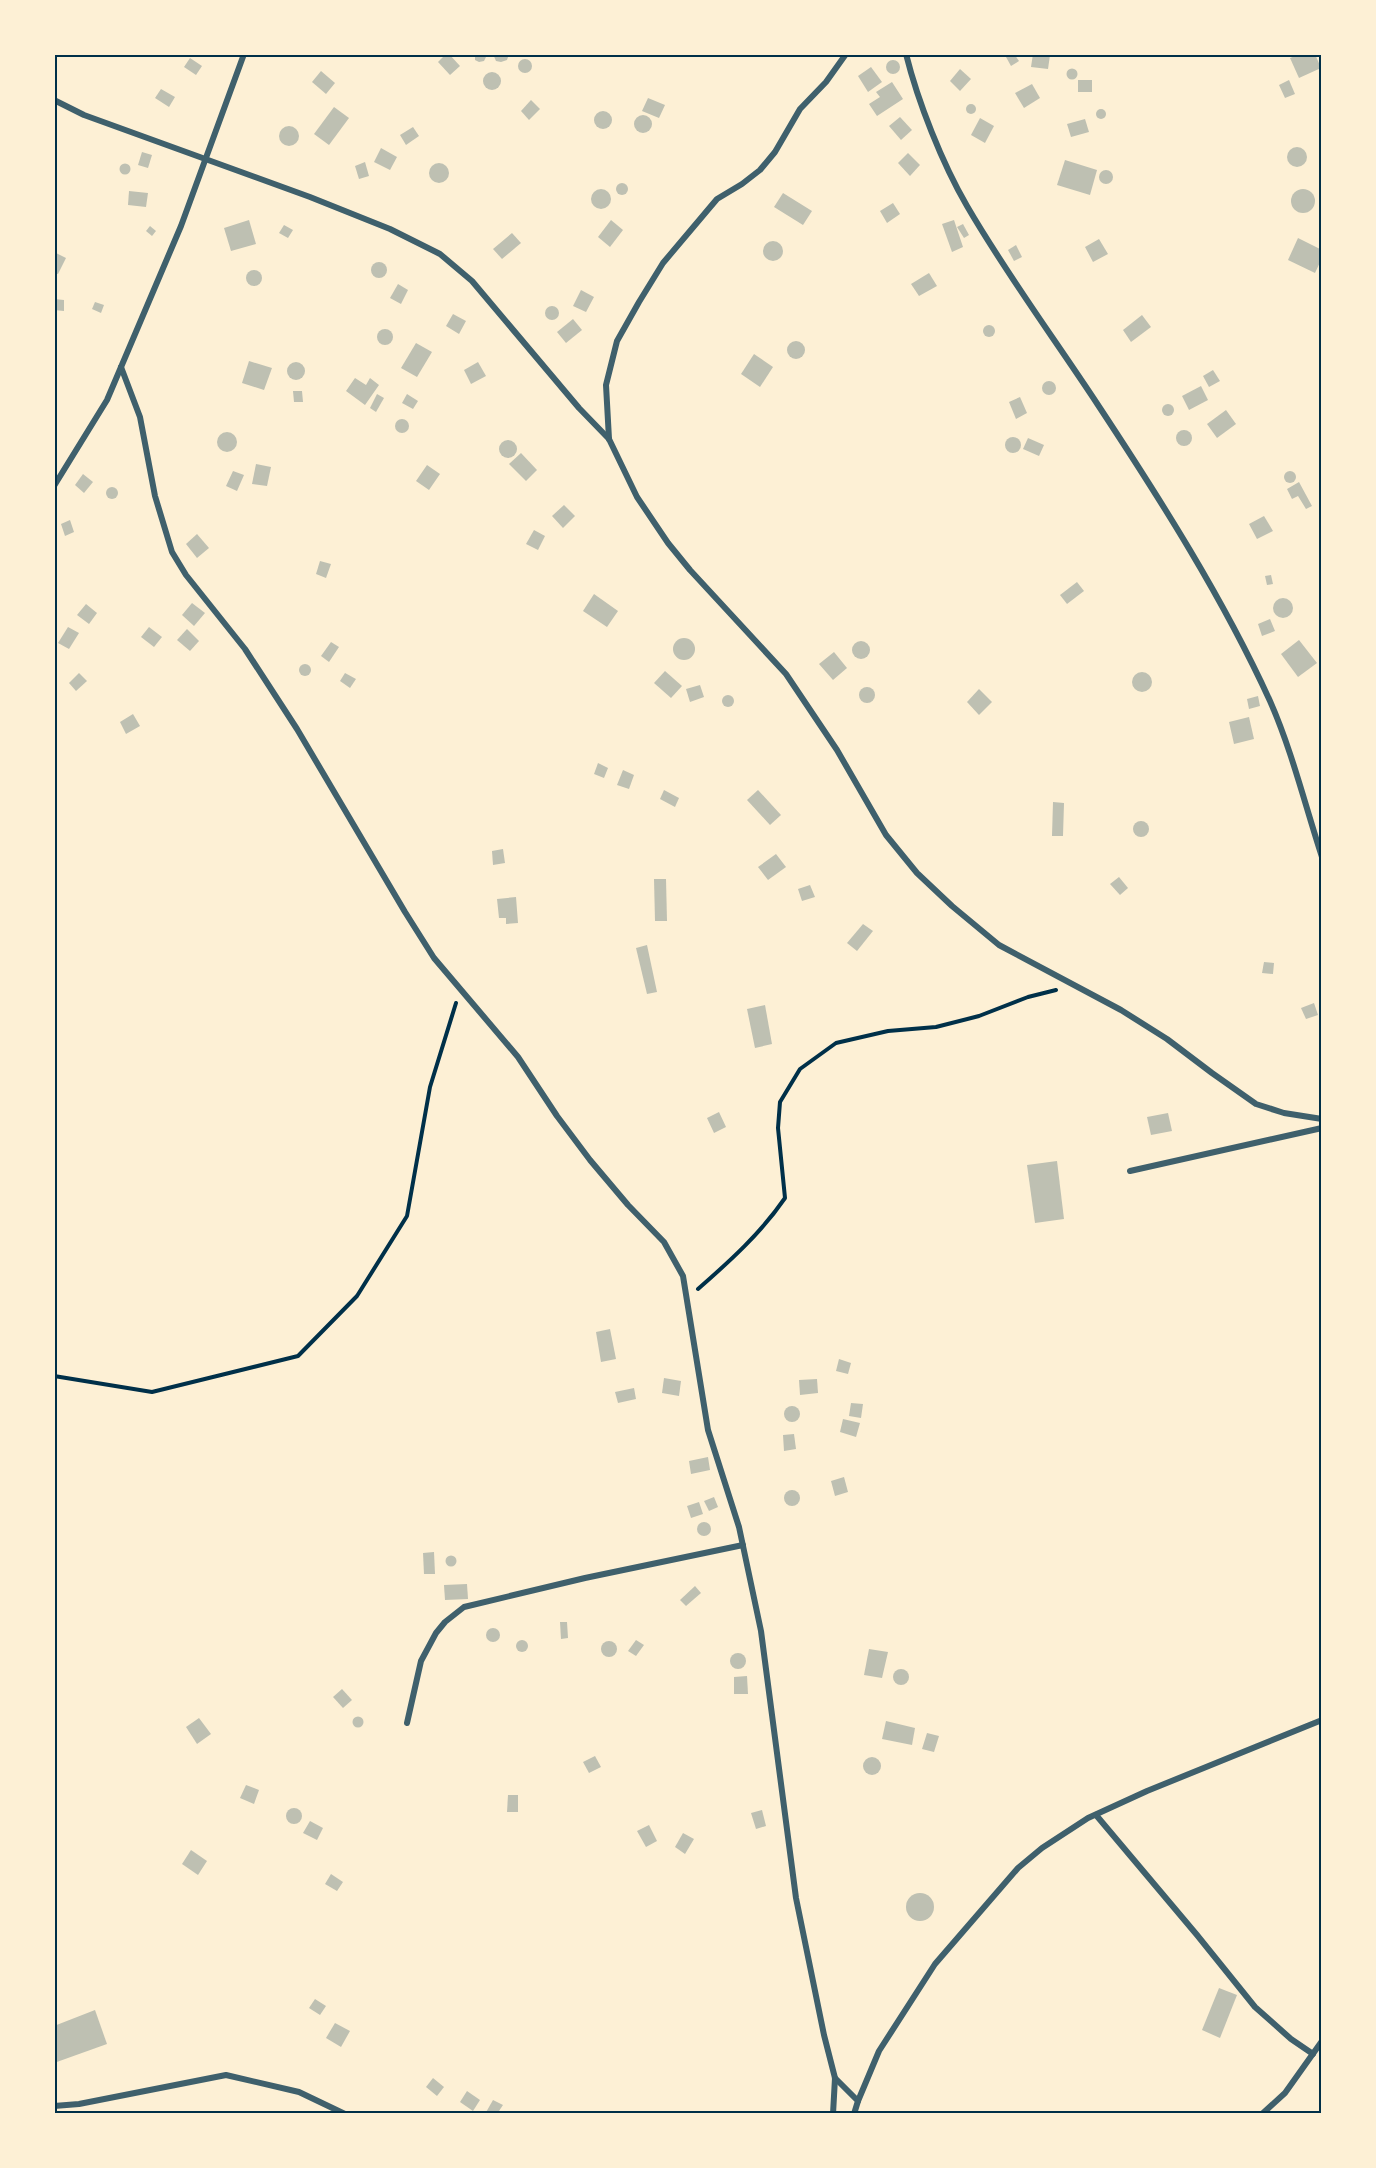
<svg xmlns="http://www.w3.org/2000/svg" width="1376" height="2168" font-family="'IBM Plex Serif',serif">
<style>
.building{fill:#bec0b2}
.lines{fill:none;stroke-linecap:round;stroke-linejoin:round}
.path{stroke:#003049;stroke-width:4}
.minor{stroke:#3f606c;stroke-width:6}
.neatline{fill:none;stroke:#003049;stroke-width:2}
</style>
<rect width="100%" height="100%" fill="#fdf0d5"/>
<!-- building -->
<g class="building">
<path d="M446 54H449L460 66 450 75 438 62Z"/>
<path d="M475 54H486V57L484 61 479 62 475 60Z"/>
<path d="M493 54H509L507 60 501 62 496 61Z"/>
<path d="M1012 54H1014L1019 61 1011 66 1006 57Z"/>
<path d="M1033 54 1050 55 1048 69 1031 67Z"/>
<path d="M1300 54H1315L1321 68 1299 78 1290 58Z"/>
<path d="M190 58 202 66 196 75 184 67Z"/>
<circle cx="525" cy="66" r="7"/>
<circle cx="893" cy="67" r="7"/>
<path d="M871 67 882 82 868 92 858 76Z"/>
<circle cx="1072" cy="74" r="5.5"/>
<path d="M960 69 971 79 960 91 950 81Z"/>
<path d="M321 71 335 83 326 94 312 82Z"/>
<circle cx="492" cy="81" r="9"/>
<rect x="1078" y="80" width="14" height="12"/>
<path d="M1289 80 1295 94 1285 98 1279 85Z"/>
<path d="M892 82 903 99 877 116 869 104 880 97 876 92Z"/>
<path d="M1032 84 1040 98 1024 108 1015 93Z"/>
<path d="M161 89 175 97 169 107 155 98Z"/>
<path d="M648 98 665 105 659 118 642 111Z"/>
<path d="M531 100 540 109 529 120 521 111Z"/>
<circle cx="971" cy="109" r="5"/>
<path d="M334 107 349 118 329 145 314 134Z"/>
<circle cx="1101" cy="114" r="5"/>
<circle cx="603" cy="120" r="9"/>
<circle cx="643" cy="124" r="9"/>
<path d="M900 117 912 130 901 140 889 126Z"/>
<path d="M980 118 994 126 985 143 971 135Z"/>
<path d="M1085 119 1089 132 1071 137 1067 124Z"/>
<circle cx="289" cy="136" r="10"/>
<path d="M413 127 419 136 406 145 400 135Z"/>
<circle cx="1297" cy="157" r="10"/>
<path d="M381 148 397 157 390 170 374 162Z"/>
<path d="M142 152 152 155 148 168 138 165Z"/>
<path d="M908 153 920 165 910 176 898 163Z"/>
<path d="M1065 160 1097 170 1090 195 1057 185Z"/>
<path d="M365 162 369 176 359 179 355 166Z"/>
<circle cx="125" cy="169" r="5.5"/>
<circle cx="439" cy="173" r="10"/>
<circle cx="1106" cy="177" r="7"/>
<circle cx="622" cy="189" r="6"/>
<circle cx="601" cy="199" r="10"/>
<circle cx="1303" cy="201" r="12"/>
<path d="M129 191 148 193 146 207 128 205Z"/>
<path d="M783 193 812 211 803 225 774 207Z"/>
<path d="M893 203 900 214 887 223 880 211Z"/>
<path d="M249 220 256 244 231 251 224 228Z"/>
<path d="M611 220 623 230 610 247 598 237Z"/>
<path d="M954 220 963 247 952 252 942 224Z"/>
<path d="M963 224 969 235 964 238 957 227Z"/>
<path d="M284 225 293 230 288 238 279 233Z"/>
<path d="M150 226 156 231 152 236 146 231Z"/>
<path d="M512 233 521 243 502 259 493 249Z"/>
<path d="M1298 238 1322 250V258L1315 273 1288 260Z"/>
<path d="M1099 239 1108 254 1093 262 1085 247Z"/>
<circle cx="773" cy="251" r="10"/>
<path d="M1016 245 1022 257 1014 261 1008 250Z"/>
<path d="M54 252 66 258 58 274 54 273Z"/>
<circle cx="379" cy="270" r="8"/>
<circle cx="254" cy="278" r="8"/>
<path d="M929 273 937 286 919 296 911 284Z"/>
<path d="M398 284 408 290 401 304 390 298Z"/>
<path d="M581 290 594 297 586 312 573 306Z"/>
<path d="M54 299 64 300V311L54 310Z"/>
<path d="M95 302 104 305 101 313 92 309Z"/>
<circle cx="552" cy="313" r="7"/>
<path d="M453 314 466 321 459 334 446 326Z"/>
<path d="M1142 315 1151 327 1131 342 1123 330Z"/>
<path d="M573 319 582 330 566 343 557 332Z"/>
<circle cx="989" cy="331" r="6"/>
<circle cx="385" cy="337" r="8"/>
<circle cx="796" cy="350" r="9"/>
<path d="M416 343 432 352 417 377 401 368Z"/>
<path d="M754 354 773 367 760 387 741 374Z"/>
<path d="M249 361 272 368 264 390 242 383Z"/>
<circle cx="296" cy="371" r="9"/>
<path d="M478 362 486 376 471 384 464 370Z"/>
<path d="M1213 370 1220 381 1209 387 1203 376Z"/>
<path d="M355 378 366 385 370 378 379 385 365 405 346 391Z"/>
<circle cx="1049" cy="388" r="7"/>
<path d="M1201 386 1208 400 1189 410 1182 396Z"/>
<path d="M293 391H302L303 402H294Z"/>
<path d="M377 394 384 398 376 412 370 408Z"/>
<path d="M407 394 418 401 413 409 402 403Z"/>
<path d="M1020 397 1027 413 1016 419 1009 402Z"/>
<circle cx="1168" cy="410" r="6"/>
<path d="M1226 410 1236 424 1217 438 1207 424Z"/>
<circle cx="402" cy="426" r="7"/>
<circle cx="1184" cy="438" r="8"/>
<circle cx="227" cy="442" r="10"/>
<circle cx="1013" cy="445" r="8"/>
<path d="M1028 438 1044 445 1039 456 1023 449Z"/>
<circle cx="508" cy="449" r="9"/>
<path d="M521 453 537 470 526 481 509 464Z"/>
<path d="M256 464 271 467 267 486 252 484Z"/>
<path d="M427 465 440 474 429 490 416 481Z"/>
<path d="M233 471 244 475 237 491 226 486Z"/>
<circle cx="1290" cy="477" r="6"/>
<path d="M83 474 93 482 84 493 75 485Z"/>
<path d="M1299 482 1312 506 1306 509 1298 496 1292 499 1287 489Z"/>
<circle cx="112" cy="493" r="6"/>
<path d="M564 505 575 516 563 528 552 516Z"/>
<path d="M1264 516 1273 531 1257 539 1249 524Z"/>
<path d="M70 520 74 532 65 536 61 524Z"/>
<path d="M534 530 545 536 538 550 526 544Z"/>
<path d="M197 534 209 548 197 558 186 544Z"/>
<path d="M320 561 331 564 326 578 316 574Z"/>
<path d="M1271 575 1273 584 1267 585 1265 576Z"/>
<path d="M1077 582 1084 591 1067 604 1060 595Z"/>
<path d="M594 594 618 611 607 627 583 611Z"/>
<circle cx="1283" cy="608" r="10"/>
<path d="M192 603 205 613 194 626 182 615Z"/>
<path d="M86 604 97 613 89 624 77 615Z"/>
<path d="M1270 619 1275 631 1262 636 1258 624Z"/>
<path d="M68 627 79 633 69 649 58 643Z"/>
<path d="M149 627 162 637 154 647 141 637Z"/>
<path d="M187 629 199 641 190 651 177 640Z"/>
<circle cx="684" cy="649" r="11"/>
<path d="M1299 640 1317 663 1298 677 1281 654Z"/>
<circle cx="861" cy="650" r="9"/>
<path d="M331 642 339 647 329 662 321 656Z"/>
<path d="M834 652 847 668 833 680 819 664Z"/>
<circle cx="305" cy="670" r="6"/>
<path d="M665 671 682 686 671 698 654 683Z"/>
<circle cx="1142" cy="682" r="10"/>
<path d="M79 673 87 681 76 691 69 683Z"/>
<path d="M345 673 356 679 350 688 340 681Z"/>
<path d="M700 685 704 697 690 702 686 689Z"/>
<circle cx="867" cy="695" r="8"/>
<path d="M979 689 992 702 979 715 967 702Z"/>
<circle cx="728" cy="701" r="6"/>
<path d="M1258 696 1260 706 1249 709 1247 699Z"/>
<path d="M133 714 140 726 126 734 120 722Z"/>
<path d="M1249 717 1254 739 1234 744 1229 722Z"/>
<path d="M598 763 608 768 604 778 594 774Z"/>
<path d="M623 770 634 775 629 789 617 785Z"/>
<path d="M664 790 679 798 675 807 660 799Z"/>
<path d="M758 790 781 815 770 825 747 800Z"/>
<path d="M1053 802 1064 803 1063 836H1052Z"/>
<circle cx="1141" cy="829" r="8"/>
<path d="M503 849 505 863 493 865 492 851Z"/>
<path d="M776 854 786 867 768 880 758 867Z"/>
<path d="M1119 877 1128 888 1120 895 1110 884Z"/>
<path d="M654 879H666L667 921H655Z"/>
<path d="M810 885 815 897 802 901 798 889Z"/>
<path d="M516 897 518 923 506 924V918H499L497 899Z"/>
<path d="M863 924 873 931 857 951 847 943Z"/>
<path d="M647 945 657 992 647 994 636 948Z"/>
<path d="M1264 962 1274 963 1273 974 1262 973Z"/>
<path d="M1314 1003 1318 1015 1306 1019 1301 1008Z"/>
<path d="M765 1005 772 1044 755 1048 747 1009Z"/>
<path d="M719 1112 726 1127 714 1133 707 1118Z"/>
<path d="M1168 1113 1172 1131 1151 1135 1147 1117Z"/>
<path d="M1057 1161 1064 1219 1035 1223 1027 1165Z"/>
<path d="M610 1329 616 1359 601 1362 596 1332Z"/>
<path d="M839 1359 851 1363 848 1374 836 1371Z"/>
<path d="M664 1378 681 1381 679 1396 662 1393Z"/>
<path d="M817 1379 818 1393 800 1395 799 1380Z"/>
<path d="M634 1388 636 1399 618 1403 615 1392Z"/>
<path d="M851 1403 863 1404 861 1418 849 1416Z"/>
<circle cx="792" cy="1414" r="8"/>
<path d="M843 1419 860 1423 856 1437 840 1432Z"/>
<path d="M794 1434 796 1449 784 1451 783 1435Z"/>
<path d="M708 1457 710 1470 691 1474 689 1461Z"/>
<path d="M844 1477 848 1492 835 1496 831 1481Z"/>
<circle cx="792" cy="1498" r="8"/>
<path d="M714 1497 718 1507 709 1511 704 1501Z"/>
<path d="M699 1502 703 1514 691 1518 687 1506Z"/>
<circle cx="704" cy="1529" r="7"/>
<path d="M434 1552 435 1574H424L423 1553Z"/>
<circle cx="451" cy="1561" r="5.5"/>
<path d="M467 1584 468 1599 445 1600 444 1585Z"/>
<path d="M695 1586 701 1593 686 1606 680 1600Z"/>
<path d="M560 1622H567L568 1638 561 1639Z"/>
<circle cx="493" cy="1635" r="7"/>
<path d="M636 1640 644 1645 636 1656 628 1651Z"/>
<circle cx="522" cy="1646" r="6"/>
<circle cx="609" cy="1649" r="8"/>
<path d="M869 1649 888 1652 882 1678 864 1675Z"/>
<circle cx="738" cy="1661" r="8"/>
<circle cx="901" cy="1677" r="8"/>
<path d="M747 1676 748 1694H734V1677Z"/>
<path d="M342 1689 352 1700 343 1708 333 1697Z"/>
<circle cx="358" cy="1722" r="5.5"/>
<path d="M199 1718 211 1734 197 1744 186 1727Z"/>
<path d="M886 1721 915 1728 912 1745 882 1739Z"/>
<path d="M927 1733 939 1736 934 1752 922 1749Z"/>
<path d="M595 1756 601 1767 589 1773 583 1762Z"/>
<circle cx="872" cy="1766" r="9"/>
<path d="M246 1785 259 1790 254 1804 240 1798Z"/>
<path d="M508 1795H518V1812H507Z"/>
<circle cx="294" cy="1816" r="8"/>
<path d="M762 1810 766 1826 756 1829 751 1813Z"/>
<path d="M310 1821 323 1828 317 1840 303 1833Z"/>
<path d="M649 1825 657 1841 646 1847 637 1831Z"/>
<path d="M683 1833 694 1839 685 1854 675 1847Z"/>
<path d="M191 1850 207 1861 198 1875 182 1864Z"/>
<path d="M331 1874 343 1882 337 1891 325 1884Z"/>
<circle cx="920" cy="1907" r="14"/>
<path d="M1219 1988 1237 1995 1220 2038 1202 2030Z"/>
<path d="M315 1999 326 2006 320 2015 309 2008Z"/>
<path d="M95 2010 107 2044 54 2063V2026Z"/>
<path d="M335 2023 350 2031 341 2047 326 2038Z"/>
<path d="M433 2078 444 2087 437 2096 426 2087Z"/>
<path d="M467 2091 480 2100 473 2111 460 2102Z"/>
<path d="M493 2100 503 2105 497 2114H485Z"/>
</g>
<g class="lines">
<!-- path -->
<g class="path">
<path d="M698 1289C730 1261 761 1233 785 1198L778 1128 780 1102 800 1069 836 1043 888 1031 936 1027 979 1016 1028 997 1056 990"/>
<path d="M54 1376 152 1392 298 1356 357 1296 407 1216 430 1087 456 1003"/>
</g>
<!-- minor -->
<g class="minor">
<path d="M906 54C918 102 942 163 967 206 1007 275 1054 338 1098 405 1160 499 1223 598 1270 701 1292 751 1305 805 1322 857"/>
<path d="M54 100 84 115 310 197 390 229 440 254 472 281 579 408 609 439 637 497 668 543 690 570 786 674 837 750 886 835 917 873 952 906 999 945 1121 1010 1167 1039 1212 1073 1256 1104 1284 1113 1322 1119"/>
<path d="M121 367 140 417 155 496 172 552 186 575 245 649 297 729 405 912 434 958 518 1057 557 1116 590 1160 628 1205 664 1242 683 1276 708 1430 739 1527 761 1631 796 1898 824 2035 835 2078 833 2114"/>
<path d="M609 439 606 385 617 341 639 302 663 263 717 199 742 184 760 170 775 152 800 109 826 82 846 54"/>
<path d="M54 486 107 400 181 226 244 54"/>
<path d="M1130 1171 1322 1128"/>
<path d="M407 1723 421 1661 436 1633 445 1622 464 1607 585 1578 743 1545"/>
<path d="M1096 1815 1197 1935 1255 2007 1291 2039 1313 2054"/>
<path d="M835 2078 858 2101 854 2114"/>
<path d="M858 2101 879 2051 935 1964 1018 1868 1042 1848 1088 1818 1147 1791 1322 1720"/>
<path d="M54 2106 79 2104 226 2075 299 2092 345 2114"/>
<path d="M1262 2114 1285 2093 1322 2041"/>
</g>
</g>
<!-- border -->
<rect width="1376" height="2168" fill="none" stroke="#fdf0d5" stroke-width="111"/>
<rect x="56" y="56" width="1264" height="2056" class="neatline"/>
</svg>
